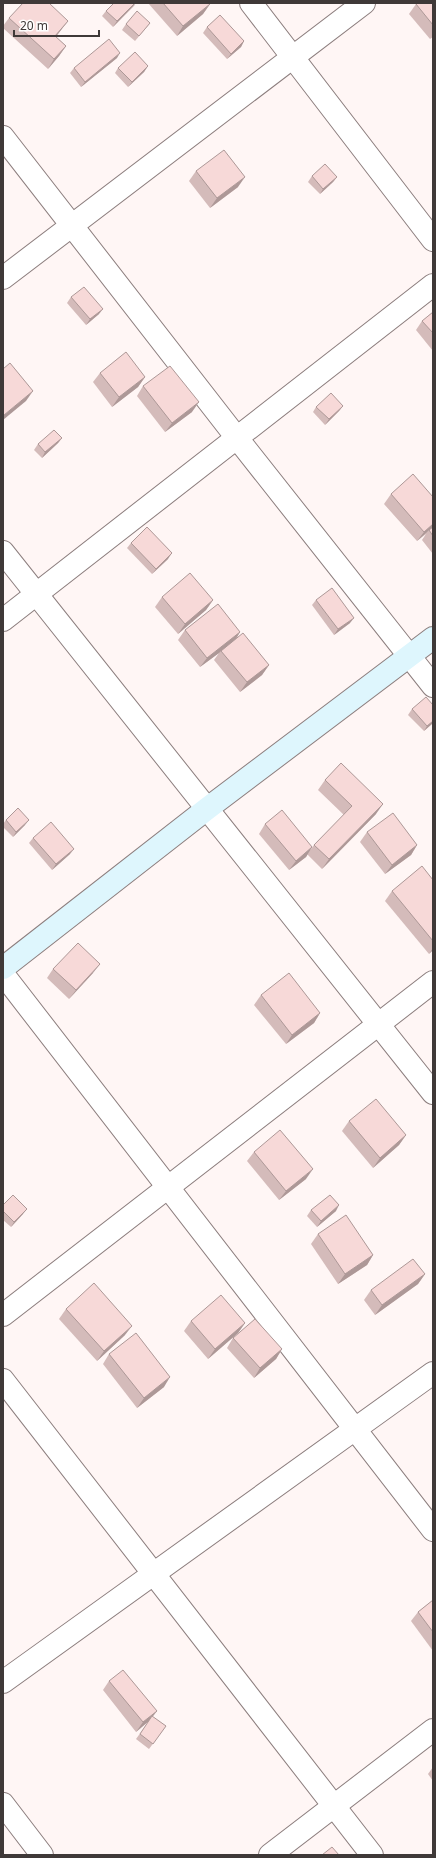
<svg xmlns="http://www.w3.org/2000/svg" width="436" height="1858" font-family="'Noto Sans',sans-serif">
<style>
.lines{fill:none;stroke-linecap:round;stroke-linejoin:round}
.street-casing{stroke:#8c7e7e;stroke-width:24}
.secondary-casing{stroke:#8c7e7e;stroke-width:24}
.street{stroke:#fff;stroke-width:22}
.secondary{stroke:#def6fd;stroke-width:22}
.wall{fill:#d4bbba}
.shaded-wall{fill:#ad9897}
.building{fill:#f7d9d8;stroke:#ad9897}
</style>
<rect width="100%" height="100%" fill="#fff6f5"/>
<g class="lines">
<!-- street casing -->
<g class="street-casing">
<g id="street">
<path d="M251 3 433 240"/>
<path d="M3 137 237 438 433 686"/>
<path d="M3 278 364 3"/>
<path d="M3 552 433 1093"/>
<path d="M3 620 433 285"/>
<path d="M3 974 433 1530"/>
<path d="M3 1315 433 982"/>
<path d="M3 1380 372 1855"/>
<path d="M3 1682 433 1373"/>
<path d="M3 1804 42 1855"/>
<path d="M270 1855 433 1730"/>
</g>
</g>
<!-- secondary casing -->
<g class="secondary-casing">
<path id="secondary" d="M3 968 208 808 433 638"/>
</g>
<!-- street -->
<use href="#street" class="street"/>
<!-- secondary -->
<use href="#secondary" class="secondary"/>
</g>
<!-- wall -->
<g class="wall">
<path d="M148 3H209L210 4 203 14 177 36Z"/>
<path d="M433 3V37L430 39 409 14 416 4Z"/>
<path d="M135 5 113 27 102 16 106 11Z"/>
<path d="M9 18 68 21 61 30 56 37 66 46 59 56 48 69 3 28V26Z"/>
<path d="M150 23 146 28 135 41 122 30 126 24Z"/>
<path d="M207 27 244 41 241 47 227 59 203 33Z"/>
<path d="M117 58 81 87 70 73 74 68Z"/>
<path d="M148 66 144 72 128 87 115 73 118 68Z"/>
<path d="M196 171 238 187 210 208 189 181Z"/>
<path d="M312 176 337 177 333 182 320 194 308 182Z"/>
<path d="M71 297 99 314 86 325 67 303Z"/>
<path d="M433 312V351L416 330 422 321Z"/>
<path d="M100 373 145 377 138 387 112 407 93 382Z"/>
<path d="M143 386 192 412 165 432 137 396Z"/>
<path d="M343 406 339 411 325 425 313 412 316 407Z"/>
<path d="M62 438 58 443 42 458 34 450 38 444Z"/>
<path d="M391 494 433 497V554L422 540 426 534 417 541 384 504Z"/>
<path d="M131 543 168 559 152 574 127 548Z"/>
<path d="M162 597 213 600 206 610 178 634 155 607Z"/>
<path d="M316 600 350 623 334 635 312 605Z"/>
<path d="M185 630 240 632 236 639 269 665 262 675 240 692 214 660 219 653 200 667 178 640Z"/>
<path d="M412 709 433 723 424 731 408 715Z"/>
<path d="M325 780 376 814 322 869 307 854 314 845 344 815 318 790Z"/>
<path d="M6 820 25 825 13 837 3 827V824Z"/>
<path d="M265 824 312 847 306 857 289 870 259 834Z"/>
<path d="M367 832 417 845 411 855 385 874 360 842Z"/>
<path d="M33 838 70 854 52 870 29 843Z"/>
<path d="M433 880V950L429 954 385 901 392 891Z"/>
<path d="M53 969 93 973 69 999 47 978Z"/>
<path d="M261 995 320 1013 314 1023 286 1044 254 1005Z"/>
<path d="M349 1121 406 1135 399 1145 373 1168 342 1131Z"/>
<path d="M254 1152 306 1179 279 1200 247 1161Z"/>
<path d="M3 1205 23 1214 11 1227 3 1220Z"/>
<path d="M311 1210 336 1211 317 1227 307 1216Z"/>
<path d="M318 1234 373 1255 367 1265 338 1284 311 1244Z"/>
<path d="M425 1274 418 1284 375 1315 364 1300 371 1290Z"/>
<path d="M66 1309 125 1335 97 1361 59 1319Z"/>
<path d="M191 1321 245 1323 238 1333 208 1359 184 1331Z"/>
<path d="M233 1338 282 1349 276 1359 254 1378 227 1348Z"/>
<path d="M109 1354 164 1387 137 1408 103 1364Z"/>
<path d="M433 1600V1651L411 1621 418 1612Z"/>
<path d="M109 1681 157 1711 152 1717 166 1726 149 1749 136 1739 149 1721 136 1732 103 1690Z"/>
<path d="M433 1767V1781L428 1774Z"/>
</g>
<!-- shaded-wall -->
<g class="shaded-wall">
<path d="M135 3H136L113 27 117 21Z"/>
<path d="M210 4 203 14 177 36 183 26Z"/>
<path d="M68 21 61 30 48 46 55 36Z"/>
<path d="M244 41 241 47 227 59 231 54Z"/>
<path d="M66 46 59 56 48 69 54 59Z"/>
<path d="M120 53 117 58 81 87 85 82Z"/>
<path d="M148 66 144 72 128 87 132 82Z"/>
<path d="M245 177 238 187 210 208 217 198Z"/>
<path d="M337 177 333 182 320 194 323 189Z"/>
<path d="M103 309 99 314 86 325 90 319Z"/>
<path d="M145 377 138 387 112 407 119 397Z"/>
<path d="M33 391 26 401 3 420V417L4 415Z"/>
<path d="M199 402 192 412 165 432 172 423Z"/>
<path d="M343 406 339 411 325 425 329 419Z"/>
<path d="M62 438 58 443 42 458 45 452Z"/>
<path d="M433 524V528L429 530 426 533 417 541 424 532Z"/>
<path d="M172 553 168 559 152 574 156 569Z"/>
<path d="M213 600 206 610 178 634 185 624Z"/>
<path d="M354 618 350 623 334 635 338 629Z"/>
<path d="M240 632 234 642 221 651 219 653 200 667 207 658Z"/>
<path d="M269 665 262 675 240 692 247 682Z"/>
<path d="M433 721V723L424 731 427 726Z"/>
<path d="M383 804 376 814 322 869 329 859Z"/>
<path d="M29 820 25 825 13 837 16 832Z"/>
<path d="M417 845 411 855 385 874 392 865Z"/>
<path d="M312 847 306 857 289 870 296 861Z"/>
<path d="M74 849 70 854 52 870 56 864Z"/>
<path d="M433 948V950L429 954Z"/>
<path d="M100 964 93 973 69 999 76 990Z"/>
<path d="M320 1013 314 1023 286 1044 292 1035Z"/>
<path d="M406 1135 399 1145 373 1168 380 1158Z"/>
<path d="M313 1169 306 1179 279 1200 286 1191Z"/>
<path d="M339 1205 336 1211 317 1227 321 1221Z"/>
<path d="M27 1209 23 1214 11 1227 14 1222Z"/>
<path d="M373 1255 367 1265 338 1284 345 1274Z"/>
<path d="M425 1274 418 1284 375 1315 382 1305Z"/>
<path d="M245 1323 238 1333 208 1359 215 1349Z"/>
<path d="M132 1326 125 1335 97 1361 104 1351Z"/>
<path d="M282 1349 276 1359 254 1378 260 1368Z"/>
<path d="M170 1377 164 1387 137 1408 144 1398Z"/>
<path d="M157 1711 150 1720 136 1732 143 1722Z"/>
</g>
<!-- building -->
<g class="building">
<path d="M23 3H49L68 21 55 36 66 46 54 59 9 18Z"/>
<path d="M114 3H135L117 21 106 11Z"/>
<path d="M163 3H209L210 4 183 26Z"/>
<path d="M417 3H433V25L416 4Z"/>
<path d="M137 11 150 23 139 36 126 24Z"/>
<path d="M220 15 244 41 231 54 207 27Z"/>
<path d="M109 39 120 53 85 82 74 68Z"/>
<path d="M135 52 148 66 132 82 118 68Z"/>
<path d="M224 150 245 177 217 198 196 171Z"/>
<path d="M325 164 337 177 323 189 312 176Z"/>
<path d="M84 287 103 309 90 319 71 297Z"/>
<path d="M433 312V333L422 321Z"/>
<path d="M126 352 145 377 119 397 100 373Z"/>
<path d="M10 363 33 391 4 415 3 414V369Z"/>
<path d="M170 366 199 402 172 423 143 386Z"/>
<path d="M331 393 343 406 329 419 316 407Z"/>
<path d="M54 430 62 438 45 452 38 444Z"/>
<path d="M413 474 433 497V524L424 532 391 494Z"/>
<path d="M147 527 172 553 156 569 131 543Z"/>
<path d="M433 527V536L429 530Z"/>
<path d="M190 573 213 600 185 624 162 597Z"/>
<path d="M332 588 354 618 338 629 316 600Z"/>
<path d="M218 604 240 632 207 658 185 630Z"/>
<path d="M243 633 269 665 247 682 221 651Z"/>
<path d="M426 697 433 705V721L427 726 412 709Z"/>
<path d="M341 763 383 804 329 859 314 845 352 806 325 780Z"/>
<path d="M18 808 29 820 16 832 6 820Z"/>
<path d="M282 810 312 847 296 861 265 824Z"/>
<path d="M393 813 417 845 392 865 367 832Z"/>
<path d="M51 822 74 849 56 864 33 838Z"/>
<path d="M422 866 433 880V941L392 891Z"/>
<path d="M78 943 100 964 76 990 53 969Z"/>
<path d="M289 973 320 1013 292 1035 261 995Z"/>
<path d="M376 1099 406 1135 380 1158 349 1121Z"/>
<path d="M280 1130 313 1169 286 1191 254 1152Z"/>
<path d="M13 1195 27 1209 14 1222 3 1211V1205Z"/>
<path d="M330 1195 339 1205 321 1221 311 1210Z"/>
<path d="M346 1215 373 1255 345 1274 318 1234Z"/>
<path d="M413 1259 425 1274 382 1305 371 1290Z"/>
<path d="M94 1283 132 1326 104 1351 66 1309Z"/>
<path d="M221 1295 245 1323 215 1349 191 1321Z"/>
<path d="M255 1319 282 1349 260 1368 233 1338Z"/>
<path d="M136 1333 170 1377 144 1398 109 1354Z"/>
<path d="M433 1600V1632L418 1612Z"/>
<path d="M123 1670 157 1711 143 1722 109 1681Z"/>
<path d="M152 1716 166 1726 153 1744 140 1734Z"/>
<path d="M332 1847 339 1855H322Z"/>
</g>
<!-- border -->
<rect width="436" height="1858" fill="none" stroke="#3f3938" stroke-width="8"/>
<!-- scale -->
<path d="M14 30v6h85v-6" fill="none" stroke="#3f3938" stroke-width="2"/>
<text x="20" y="30" font-size="12" fill="#3f3938" stroke="#ffffff" stroke-width="3" paint-order="stroke">20 m</text>
</svg>
